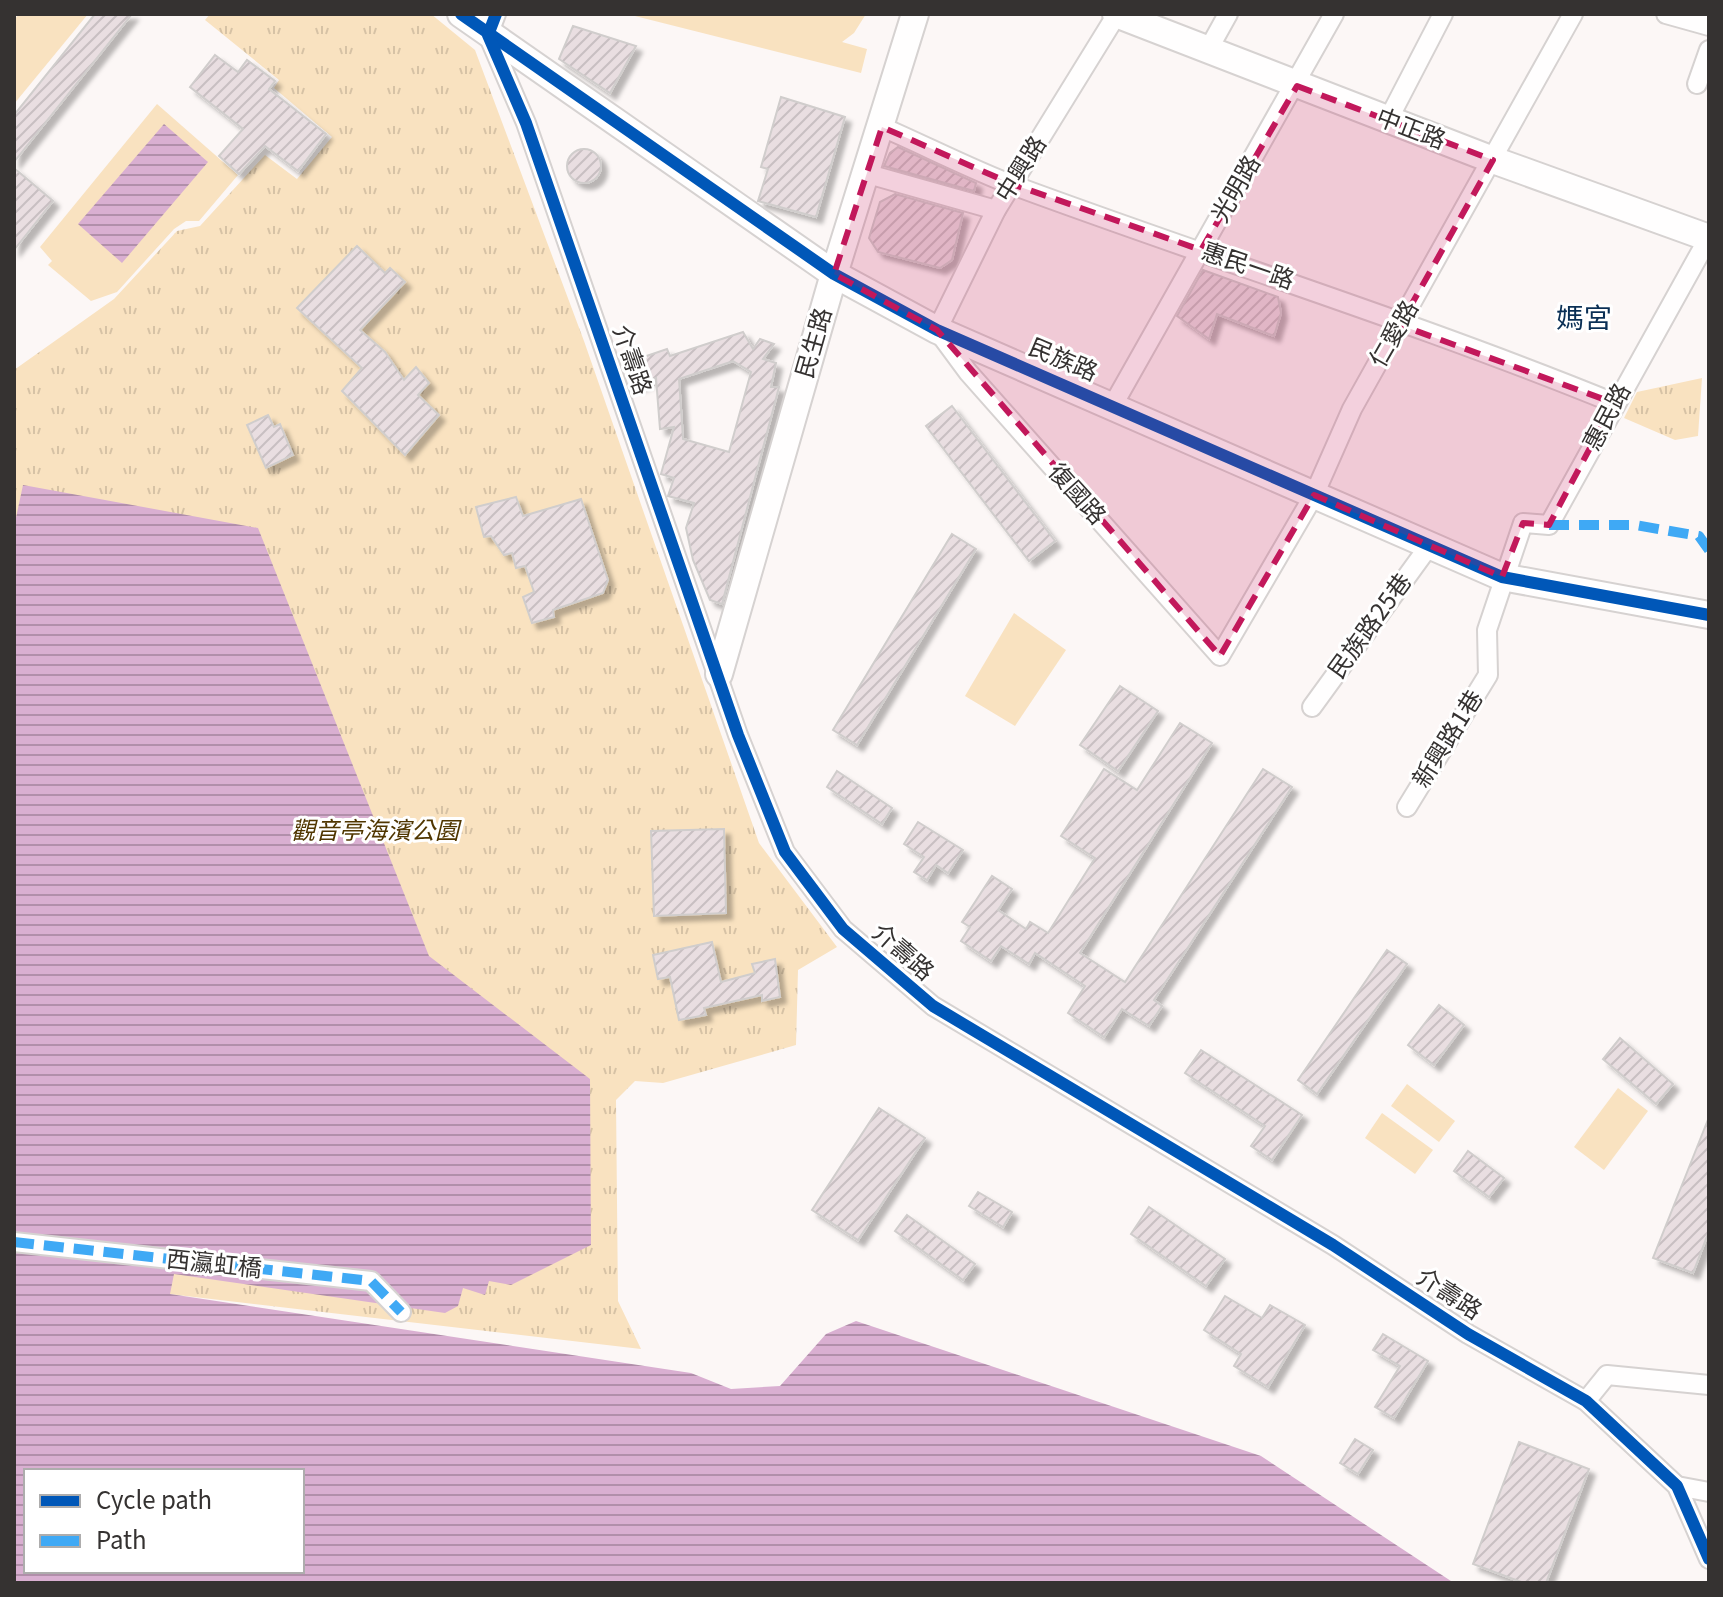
<svg xmlns="http://www.w3.org/2000/svg" width="1723" height="1597" font-family="Georgia,'Noto Sans TC',serif">
<style>
.grass{fill:#f9e2c0}
.park{fill:url(#park-tufts)}
.water{fill:url(#water-rules);fill-rule:evenodd}
.building{fill:url(#building-hatch);stroke:#d0cdcc;stroke-width:2;fill-rule:evenodd;filter:url(#shadow)}
.lines{fill:none;stroke-linecap:round;stroke-linejoin:round}
.street-casing{stroke:#d6d2d1;stroke-width:22}
.secondary-casing{stroke:#d6d2d1;stroke-width:30}
.street{stroke:#fffefe;stroke-width:18}
.secondary{stroke:#fffefe;stroke-width:26}
.quiet{stroke:#3fa9f5;stroke-width:10;stroke-dasharray:20 10;stroke-linecap:butt}
.cycleway-casing{stroke:#fff;stroke-width:17}
.cycleway{stroke:#0057b8;stroke-width:12}
.marked{fill:#c2185b;fill-opacity:0.2;stroke:#c2185b;stroke-width:6;stroke-dasharray:16 10;stroke-linejoin:round}
.labels{text-anchor:middle;stroke-width:6;stroke-linejoin:round;paint-order:stroke}
.street-label{font-size:24px;fill:#353231;stroke:#fff}
.park-label{font-size:24px;font-style:italic;fill:#503600;stroke:#fff}
.quarter-label{font-size:28px;fill:#0a2f55;stroke:#fff}
</style>
<defs>
<pattern id="park-tufts" width="24" height="20" patternUnits="userSpaceOnUse" patternTransform="scale(2)"><rect width="24" height="20" fill="#f9e2c0"/><path d="M3 7l-1-3M5 7V3M7 7l1-3M15 17l-1-3M17 17v-4M19 17l1-3" fill="none" stroke="#d6c2a5"/></pattern>
<pattern id="water-rules" width="6" height="5" patternUnits="userSpaceOnUse" patternTransform="scale(2)"><rect width="6" height="5" fill="#d9afd1"/><path d="M0 2.5h6" fill="none" stroke="#b18faa"/></pattern>
<pattern id="building-hatch" width="6" height="6" patternUnits="userSpaceOnUse" patternTransform="scale(2)"><rect width="6" height="6" fill="#e9dee1"/><path d="M-1 1l2-2M0 6l6-6M5 7l2-2" fill="none" stroke="#c8bfc2"/></pattern>
<filter id="shadow"><feDropShadow dx="6" dy="6" stdDeviation="2" flood-color="#0004"/></filter>
</defs>
<rect width="100%" height="100%" fill="#fcf7f6"/>
<!-- grass -->
<g class="grass">
<path d="M19 14H88L14 104V20Z"/>
<path d="M627 14H866L854 33 842 42 867 49 861 73Z"/>
<path d="M157 104 238 175 199 221H186L174 229 117 292 91 301 48 265 52 261 40 247Z"/>
<path d="M1014 613 1066 650 1015 726 965 696Z"/>
<path d="M1407 1084 1455 1121 1439 1142 1391 1106Z"/>
<path d="M1618 1088 1648 1111 1604 1170 1574 1147Z"/>
<path d="M1382 1113 1433 1150 1415 1174 1365 1138Z"/>
</g>
<!-- park -->
<g class="park">
<path d="M210 14H431L475 50 584 341 759 843 837 947 798 970 796 1045 663 1083 635 1081 616 1100 618 1301 641 1349 169 1294 14 1259V370L114 299 177 231 200 226 265 155 297 179 332 137 274 88 279 80 205 20Z"/>
<path d="M1702 378 1698 436 1675 440 1624 418 1637 392Z"/>
</g>
<!-- water -->
<g class="water">
<path d="M164 124 208 162 122 263 78 224Z"/>
<path d="M23 485 258 528 429 956 590 1079 591 1245 511 1285 489 1281 485 1295 463 1288 458 1306 445 1313 174 1274 170 1294 691 1373 731 1389 780 1386 826 1334 856 1321 1261 1456 1454 1583H14V527ZM26 1471H302V1571H26Z"/>
</g>
<!-- building -->
<g class="building">
<path d="M95 14H132L14 162V115Z"/>
<path d="M573 26 636 46 610 93 559 59Z"/>
<path d="M215 55 238 72 247 60 275 81 269 89 326 134 298 171 265 146 239 174 219 156 243 129 190 87Z"/>
<path d="M781 97 845 117 816 217 758 201 768 169 761 167Z"/>
<path d="M898 147 976 183 974 191 884 166 890 153Z"/>
<circle cx="584" cy="166" r="17"/>
<path d="M14 168 53 201 14 250Z"/>
<path d="M895 194 963 213 952 260 940 268 878 252 869 238 880 202Z"/>
<path d="M357 246 385 273 390 268 405 282 360 330 385 352 404 380 416 367 429 383 418 395 439 415 405 455 342 391 362 368 297 308Z"/>
<path d="M1203 270 1278 297 1281 313 1274 336 1217 314 1209 339 1177 316Z"/>
<path d="M743 332 753 349 760 339 774 344 763 359 776 363 771 387H779L722 604 710 600 693 560 686 528 694 503 668 496 674 478 661 474 674 427 660 429 656 378 636 386 629 362 667 349 670 356ZM733 361 751 372 729 452 683 439 679 379Z"/>
<path d="M952 406 1055 541 1029 561 926 426Z"/>
<path d="M268 415 274 427 280 424 293 455 266 468 247 425Z"/>
<path d="M516 497 523 516 581 499 608 580 603 593 553 610 554 617 532 623 523 597 534 592 525 566 516 568 512 553 504 555 491 536 484 537 476 507Z"/>
<path d="M952 534 976 549 857 745 833 730Z"/>
<path d="M1120 686 1158 711 1118 771 1080 745Z"/>
<path d="M1180 723 1212 743 1080 953 1125 982 1263 769 1292 787 1154 1000 1162 1006 1149 1026 1122 1009 1104 1037 1068 1013 1085 986 1035 953 1029 964 1001 946 991 961 961 941 970 927 962 922 992 876 1012 889 998 910 1026 929 1030 922 1048 933 1095 858 1061 836 1104 769 1137 790Z"/>
<path d="M837 771 892 808 882 824 827 787Z"/>
<path d="M918 822 963 850 948 873 936 865 927 880 914 872 924 857 904 844Z"/>
<path d="M724 829 726 913 654 916 651 831Z"/>
<path d="M712 942 721 982 755 973 752 964 775 959 780 997 762 1001V995L704 1008 706 1015 679 1020 670 977 658 979 653 955Z"/>
<path d="M1387 950 1407 964 1317 1094 1298 1080Z"/>
<path d="M1439 1005 1464 1025 1434 1065 1408 1045Z"/>
<path d="M1620 1038 1673 1084 1656 1104 1603 1059Z"/>
<path d="M1201 1050 1302 1115 1272 1160 1251 1146 1265 1126 1185 1073Z"/>
<path d="M879 1108 925 1138 858 1240 812 1210Z"/>
<path d="M1709 1117V1231L1693 1273 1653 1258Z"/>
<path d="M1468 1151 1504 1178 1489 1197 1454 1171Z"/>
<path d="M978 1192 1012 1212 1003 1227 969 1206Z"/>
<path d="M1149 1207 1225 1259 1206 1286 1131 1234Z"/>
<path d="M907 1215 975 1264 963 1280 895 1231Z"/>
<path d="M1225 1296 1262 1318 1270 1305 1305 1325 1268 1387 1234 1366 1241 1354 1204 1330Z"/>
<path d="M1383 1334 1428 1361 1394 1418 1375 1407 1400 1366 1373 1350Z"/>
<path d="M1355 1439 1373 1450 1358 1474 1340 1463Z"/>
<path d="M1519 1442 1589 1469 1546 1583H1524L1473 1564Z"/>
</g>
<g class="lines">
<!-- street casing -->
<g class="street-casing">
<g id="street">
<path d="M496 14 488 35 526 123 738 735 785 852 843 929 933 1006 1333 1245 1468 1334 1586 1401 1677 1486 1709 1559"/>
<path d="M1117 14 996 210 937 330 968 372 1220 656 1314 495 1352 409 1573 14"/>
<path d="M1666 14 1709 26"/>
<path d="M1208 50 1228 14"/>
<path d="M1697 84 1709 50"/>
<path d="M1388 120 1443 14"/>
<path d="M882 127C926 146 970 169 1015 186 1215 260 1418 323 1614 403"/>
<path d="M868 174 996 210"/>
<path d="M1113 405 1334 14"/>
<path d="M1312 707 1429 546"/>
<path d="M1407 807 1488 675 1487 630 1523 523 1549 525 1709 237"/>
<path d="M14 1242 371 1281 401 1312"/>
<path d="M1586 1401 1607 1375 1709 1385"/>
<path d="M1677 1486 1709 1492"/>
</g>
</g>
<!-- secondary casing -->
<g class="secondary-casing">
<g id="secondary">
<path d="M461 14 834 274 937 330 1502 577 1709 615"/>
<path d="M1116 14 1493 160 1709 238"/>
<path d="M719 674 834 274 915 14"/>
</g>
</g>
<!-- street -->
<use href="#street" class="street"/>
<!-- secondary -->
<use href="#secondary" class="secondary"/>
<!-- quiet -->
<g class="quiet">
<path d="M1549 525H1635L1699 536 1709 550"/>
<path d="M14 1242 371 1281 401 1312"/>
</g>
<!-- cycleway casing -->
<g class="cycleway-casing">
<g id="cycleway">
<path d="M461 14 834 274 937 330 1502 577 1709 615"/>
<path d="M496 14 488 35 526 123 738 735 785 852 843 929 933 1006 1333 1245 1468 1334 1586 1401 1677 1486 1709 1559"/>
</g>
</g>
<!-- cycleway -->
<use href="#cycleway" class="cycleway"/>
</g>
<!-- marked area -->
<path class="marked" d="M1297 86 1493 160 1400 325 1614 403 1549 525 1523 523 1502 577 1314 495 1220 656 937 330 834 274 882 127 1012 184 1201 250Z"/>
<g class="labels">
<!-- street labels -->
<g class="street-label">
<text transform="translate(1411 129) rotate(21)" y="8">中正路</text>
<text transform="translate(1021 169) rotate(-58)" y="8">中興路</text>
<text transform="translate(1236 189) rotate(-60)" y="8">光明路</text>
<text transform="translate(1248 266) rotate(19)" y="8">惠民一路</text>
<text transform="translate(1394 334) rotate(-60)" y="8">仁愛路</text>
<text transform="translate(814 343) rotate(-74)" y="8">民生路</text>
<text transform="translate(632 360) rotate(71)" y="8">介壽路</text>
<text transform="translate(1063 360) rotate(23)" y="8">民族路</text>
<text transform="translate(1607 417) rotate(-62)" y="8">惠民路</text>
<text transform="translate(1077 494) rotate(48)" y="8">復國路</text>
<text transform="translate(1370 626) rotate(-54)" y="8">民族路25巷</text>
<text transform="translate(1448 739) rotate(-58)" y="8">新興路1巷</text>
<text transform="translate(903 952) rotate(41)" y="8">介壽路</text>
<text transform="translate(214 1264) rotate(6)" y="8">西瀛虹橋</text>
<text transform="translate(1449 1294) rotate(33)" y="8">介壽路</text>
</g>
<!-- park labels -->
<g class="park-label">
<text x="375" y="839">觀音亭海濱公園</text>
</g>
<!-- quarter labels -->
<g class="quarter-label">
<text x="1584" y="328">媽宮</text>
</g>
</g>
<!-- border -->
<rect width="1723" height="1597" fill="none" stroke="#353231" stroke-width="32"/>
<!-- legend -->
<rect x="24" y="1469" width="280" height="104" fill="#ffffff" stroke="#aeadad" stroke-width="2"/>
<rect x="40" y="1495" width="40" height="12" fill="#0057b8" stroke="#aeadad" stroke-width="2"/>
<text x="96" y="1509" font-size="24" fill="#353231">Cycle path</text>
<rect x="40" y="1535" width="40" height="12" fill="#3fa9f5" stroke="#aeadad" stroke-width="2"/>
<text x="96" y="1549" font-size="24" fill="#353231">Path</text>
</svg>
